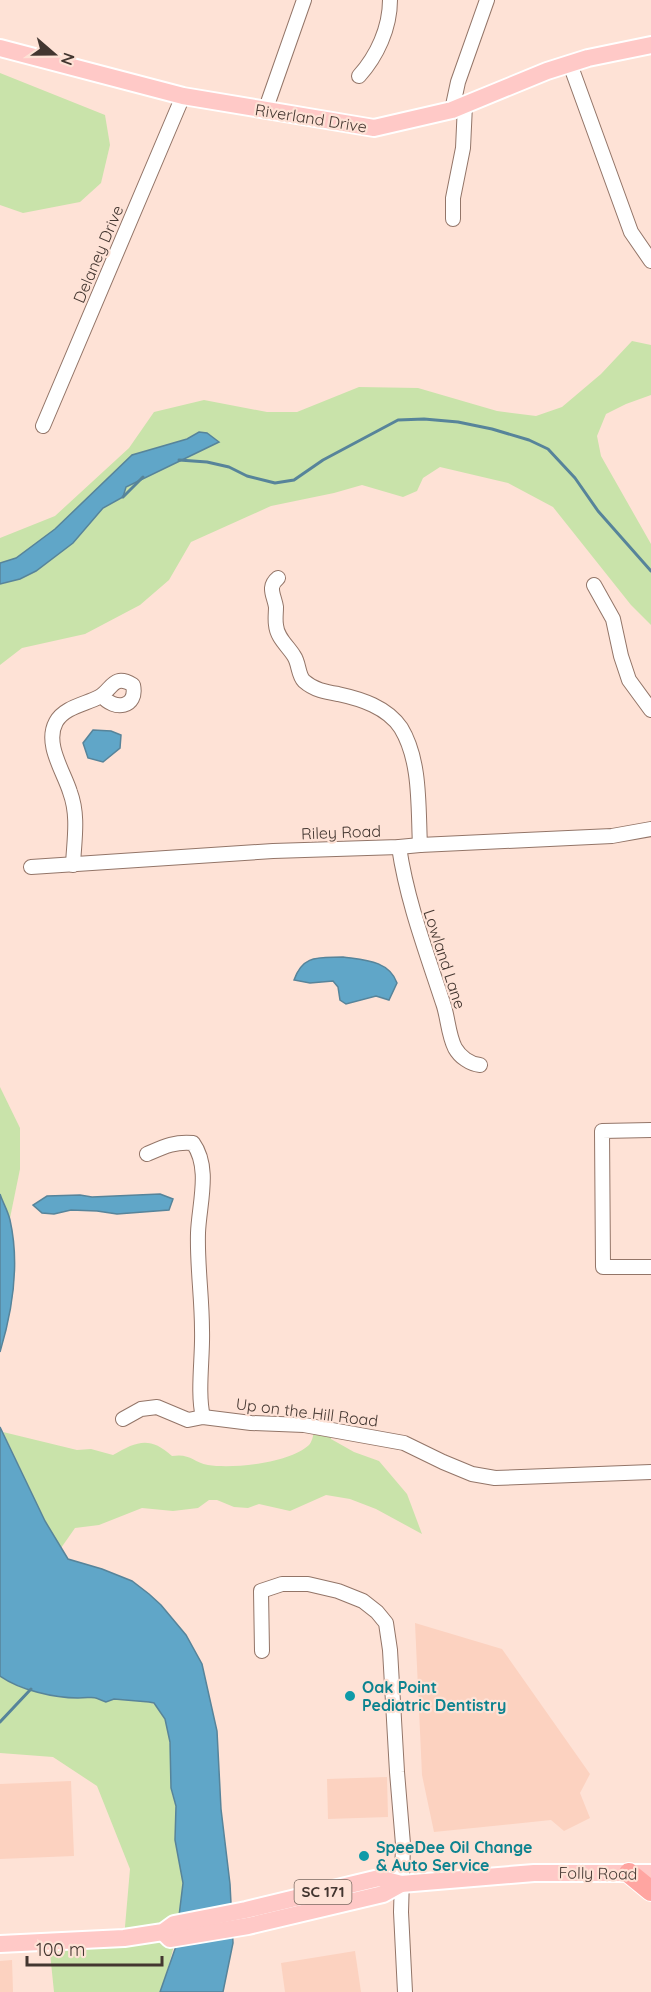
<svg xmlns="http://www.w3.org/2000/svg" width="651" height="1992" font-family="Quicksand,sans-serif">
<style>
.built{fill:#fcd2c0}
.green{fill:#c9e3aa}
.water{fill:#60a6c8;stroke:#57849a;stroke-width:1.5}
.lines{fill:none;stroke-linecap:round;stroke-linejoin:round}
.stream{stroke:#57849a;stroke-width:3}
.minor-casing{stroke:#937568;stroke-width:16}
.major-casing{stroke:#fff;stroke-width:20}
.highway-casing{stroke:#fff;stroke-width:22}
.minor{stroke:#fff;stroke-width:14}
.major{stroke:#ffc9c7;stroke-width:16}
.highway{stroke:#ffa5a1;stroke-width:20}
.culture-dot{fill:#0f9aa8;stroke:#fee2d6;stroke-width:2}
.labels{text-anchor:middle;stroke-width:4.5;stroke-linejoin:round;paint-order:stroke}
.shield{fill:#fee2d6;stroke:#7b6a62;stroke-width:1.5}
.shield-label{font-size:15px;font-weight:bold;fill:#433630}
.street-label{font-size:16px;fill:#433630;stroke:#fee2d6}
.culture-label{font-size:16px;font-weight:bold;fill:#0d838f;stroke:#fee2d6;text-anchor:start}
</style>
<rect width="100%" height="100%" fill="#fee2d6"/>
<!-- built -->
<g class="built">
<path d="M415 1623 502 1649 590 1774 580 1793 590 1818 564 1831 551 1820 434 1832 422 1775Z"/>
<path d="M387 1777 388 1817 328 1819 327 1779Z"/>
<path d="M71 1781 74 1856 0 1859V1784Z"/>
<path d="M355 1951 361 1992H285L281 1963Z"/>
<path d="M12 1960 13 1992H0V1961Z"/>
</g>
<!-- green -->
<g class="green">
<path d="M0 73 105 115 110 145 101 183 80 202 23 213 0 205Z"/>
<path d="M632 341 651 345V395L626 404 606 414 597 436 601 456 651 544V625L631 605 553 507 508 483 440 467 423 478 417 491 403 497 362 485 334 493 271 506 191 542 169 580 140 605 85 634 22 648 0 665V538L55 516 129 448 154 412 204 400 267 412H297L359 387 418 388 497 411 536 416 562 407 601 374Z"/>
<path d="M0 1087 20 1128V1169L10 1218 0 1243Z"/>
<path d="M331 1429V1439L354 1452 379 1461 407 1494 422 1534 376 1509 350 1499 326 1495 290 1511 259 1504 248 1508 234 1507 217 1500H209L198 1508 173 1511 142 1508 99 1525 75 1528 61 1548 45 1521 3 1432 77 1450 91 1449 113 1455C137 1441 150 1436 172 1456 190 1453 193 1462 208 1465 233 1469 290 1463 309 1445 312 1442 313 1436 314 1432Z"/>
<path d="M0 1676C20 1690 54 1698 78 1698 94 1698 90 1695 106 1702L114 1699 149 1702C175 1710 170 1765 171 1786 171 1793 175 1801 176 1808 176 1819 174 1830 176 1840 177 1855 184 1870 183 1885 180 1923 173 1957 160 1992H54L49 1943 124 1938 130 1869 97 1786 53 1757 0 1753Z"/>
</g>
<!-- water -->
<g class="water">
<path d="M199 432 207 433 219 442 126 487 123 497 103 508 73 543 36 571 20 579 0 584V563L16 558 55 529 132 455 187 439Z"/>
<path d="M93 730 111 731 121 735 120 748 103 762 88 758 83 743Z"/>
<path d="M343 957C363 960 389 960 397 983L389 1000 376 996 346 1004 340 1000 338 987 333 981 310 983 294 980C303 954 319 958 343 957Z"/>
<path d="M0 1194C3 1203 8 1211 10 1220 20 1264 13 1309 0 1352Z"/>
<path d="M160 1194 173 1199 169 1210 117 1214 97 1211 71 1210 54 1214 42 1213 33 1205 47 1196 80 1195 92 1197Z"/>
<path d="M0 1427 45 1521 68 1559 102 1569 132 1581 149 1594 161 1605 186 1635 202 1664 217 1731 221 1809 230 1884 233 1943 223 1992H160L175 1949 183 1883 175 1840 176 1806 171 1788 170 1742 165 1719 154 1703 149 1702 114 1699 106 1702C90 1695 94 1698 78 1698 54 1698 20 1690 0 1676Z"/>
</g>
<g class="lines">
<!-- stream -->
<g class="stream">
<path d="M179 460 207 462 229 467 247 476 275 483 294 480 323 460 398 420 424 419 458 422 492 429 529 440 548 449 575 478 598 511 651 571"/>
<path d="M123 497 143 477"/>
<path d="M0 1722 31 1689"/>
</g>
<!-- minor casing -->
<g class="minor-casing">
<g id="minor">
<path d="M570 64 631 232 651 261"/>
<path d="M359 76C377 56 390 28 390 0"/>
<path d="M452 110 458 82 487 0"/>
<path d="M265 111 304 0"/>
<path d="M453 219V198L463 148 465 105"/>
<path d="M43 426 183 96"/>
<path d="M278 578C267 587 274 595 276 607 276 613 275 619 276 625 277 638 288 646 294 656 299 663 298 675 304 681 314 690 326 692 338 694 361 699 387 707 401 728 421 761 418 807 420 845"/>
<path d="M594 585 613 619 621 656 629 680 651 710"/>
<path d="M399 847C407 901 426 951 443 1003 448 1017 448 1034 455 1048 460 1057 470 1064 480 1065"/>
<path d="M73 865C74 841 79 816 70 792 64 772 44 744 56 722 64 707 86 704 99 697 112 690 113 673 133 685 138 708 114 711 102 696"/>
<path d="M31 867 273 851 399 847 420 845 612 836 651 829"/>
<path d="M651 1130 602 1131 603 1267H651"/>
<path d="M147 1154C163 1147 175 1141 193 1143 211 1168 199 1204 198 1233 197 1265 202 1297 202 1330 203 1356 197 1393 203 1417"/>
<path d="M123 1419 141 1409 157 1407 188 1420 203 1417 251 1423 304 1425 404 1443 443 1462 472 1474 495 1478 651 1472"/>
<path d="M262 1651 261 1591 282 1584H308L338 1591 363 1601 377 1612 386 1623 390 1650 397 1772 403 1844 401 1912 405 1992"/>
</g>
</g>
<!-- major casing -->
<g class="major-casing">
<g id="major">
<path d="M0 48 183 96 374 128 452 110 547 71 588 58 651 45"/>
<path d="M163 1932 170 1939 248 1926 383 1894 401 1884"/>
<path d="M0 1944 124 1938 163 1932 174 1924 246 1910 379 1878 401 1884 534 1873H651"/>
</g>
</g>
<!-- highway casing -->
<g class="highway-casing">
<path id="highway" d="M629 1873 651 1891"/>
</g>
<!-- minor -->
<use href="#minor" class="minor"/>
<!-- major -->
<use href="#major" class="major"/>
<!-- highway -->
<use href="#highway" class="highway"/>
</g>
<!-- markers -->
<g class="culture-dot">
<circle cx="350" cy="1696" r="6"/>
<circle cx="364" cy="1856" r="6"/>
</g>
<g class="labels">
<!-- shield labels -->
<rect class="shield" x="294.5" y="1880" width="57" height="24" rx="4.5"/>
<g class="shield-label">
<text x="323" y="1897">SC 171</text>
</g>
<!-- street labels -->
<g class="street-label">
<text transform="translate(311 118) rotate(9)" y="6">Riverland Drive</text>
<text transform="translate(98 254) rotate(-67)" y="6">Delaney Drive</text>
<text transform="translate(341 832) rotate(-2)" y="6">Riley Road</text>
<text transform="translate(445 959) rotate(72)" y="6">Lowland Lane</text>
<text transform="translate(307 1412) rotate(7)" y="6">Up on the Hill Road</text>
<text transform="translate(598 1873) rotate(1)" y="6">Folly Road</text>
</g>
<!-- culture labels -->
<g class="culture-label">
<text x="362" y="1693">Oak Point<tspan x="362" dy="18">Pediatric Dentistry</tspan></text>
<text x="376" y="1853">SpeeDee Oil Change<tspan x="376" dy="18">&amp; Auto Service</tspan></text>
</g>
</g>
<!-- north arrow -->
<g transform="translate(54 54) rotate(110)" stroke="#fee2d6" stroke-width="4.5" paint-order="stroke">
<path d="M0-4.5L10 22L0 15L-10 22Z" fill="#433630"/>
<text y="-9" font-size="16" font-weight="bold" text-anchor="middle" fill="#433630">N</text>
</g>
<!-- scale -->
<path d="M27 1956v9h135v-9" fill="none" stroke="#433630" stroke-width="3"/>
<text x="36" y="1956" font-size="18" fill="#433630" stroke="#fee2d6" stroke-width="4.5" paint-order="stroke">100 m</text>
</svg>
